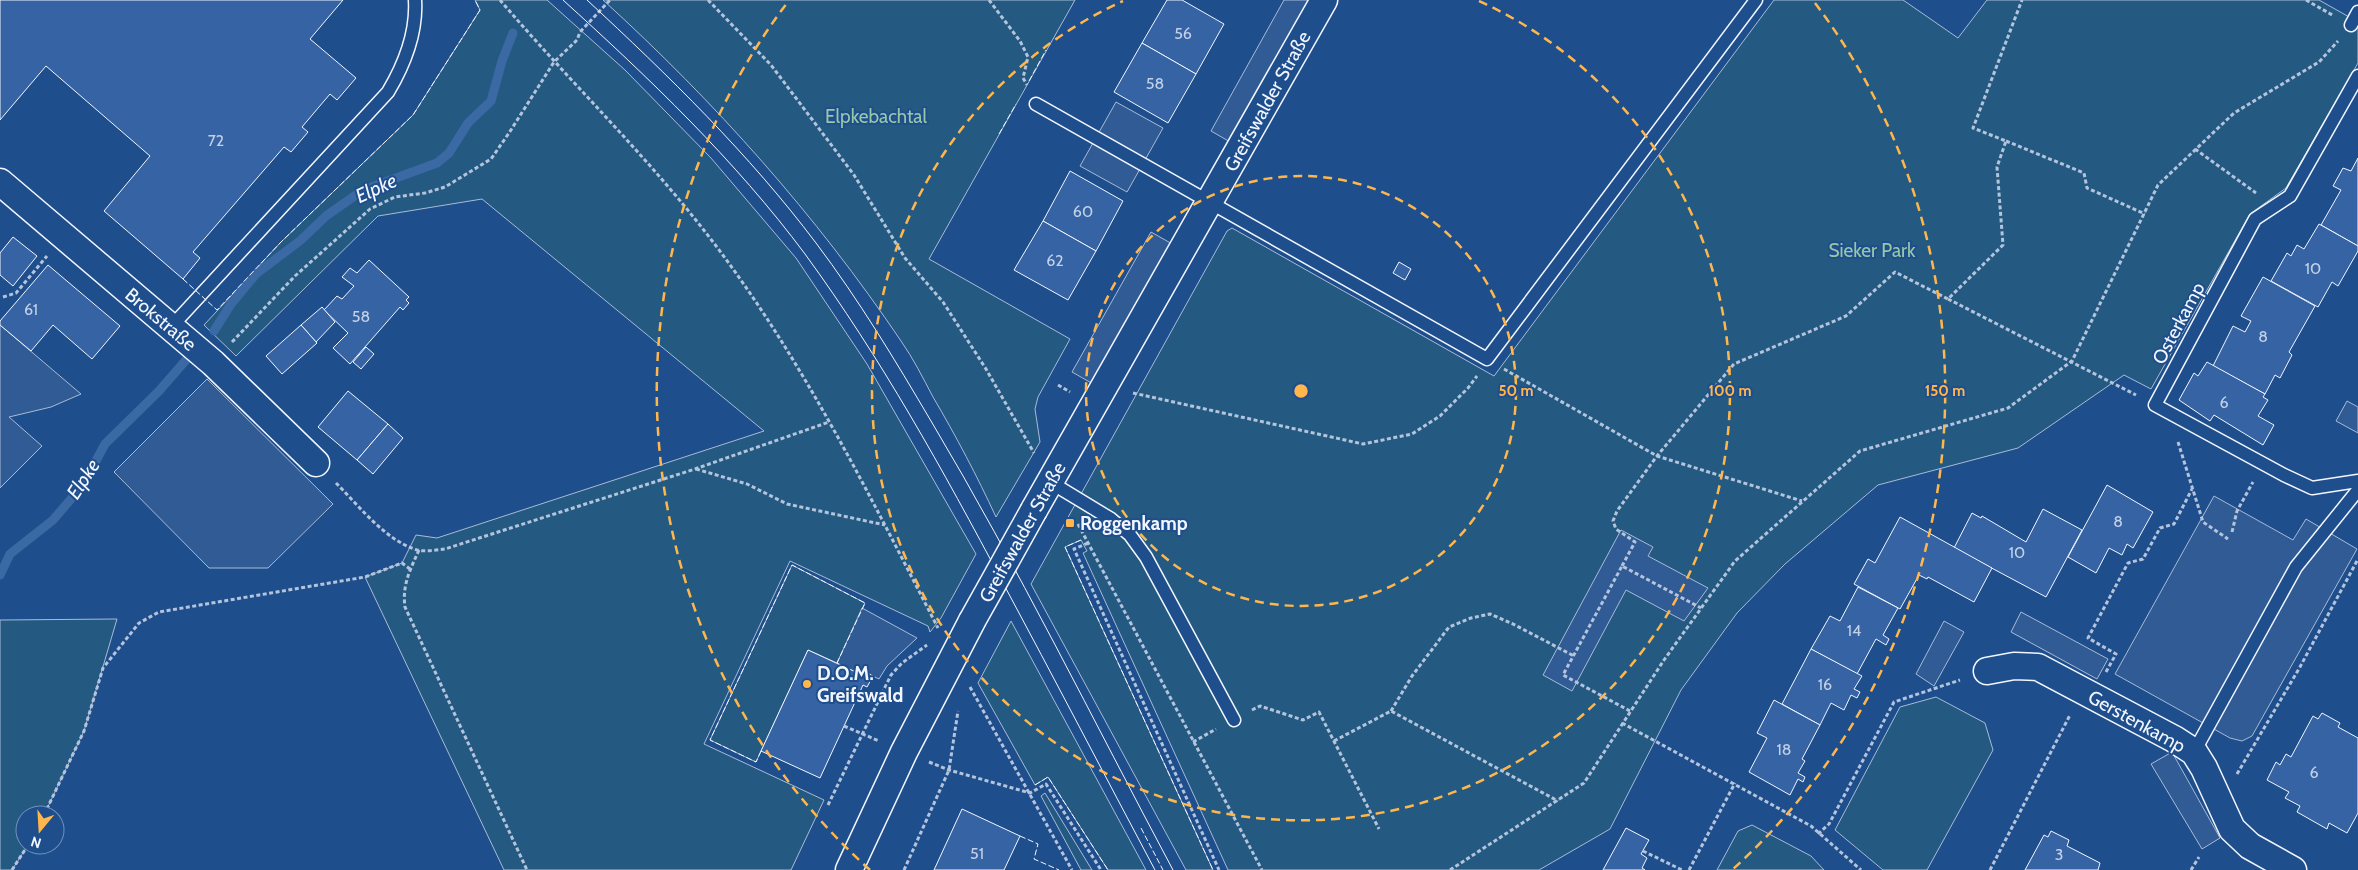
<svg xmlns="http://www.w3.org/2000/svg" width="2358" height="870" font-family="Cabin,sans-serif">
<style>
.green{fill:#245a82;stroke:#a8bbd7}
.parking{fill:#305b95;stroke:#a8bbd7}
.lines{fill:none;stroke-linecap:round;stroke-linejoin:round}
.stream{stroke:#3b69a3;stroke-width:9}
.building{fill:#3563a3;stroke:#f2f6ff}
.lane-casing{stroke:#f2f6ff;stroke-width:15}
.street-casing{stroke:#f2f6ff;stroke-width:29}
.path{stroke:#b3c4dc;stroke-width:3;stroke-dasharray:4 2.5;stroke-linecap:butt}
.lane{stroke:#1f4e8c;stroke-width:12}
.street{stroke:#1f4e8c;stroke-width:26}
.tram{stroke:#f2f6ff;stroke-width:1}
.street-bridge-casing{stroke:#f2f6ff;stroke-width:29;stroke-linecap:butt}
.street-bridge{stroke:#1f4e8c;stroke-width:26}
.fence{stroke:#f2f6ff;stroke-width:1;stroke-dasharray:6 2.5;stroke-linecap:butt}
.ring{fill:none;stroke:#ffb74d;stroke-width:2.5;stroke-dasharray:9 6}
.poi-dot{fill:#ffb74d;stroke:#1f4e8c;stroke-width:2}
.labels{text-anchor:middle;stroke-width:4;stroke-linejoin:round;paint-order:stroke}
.number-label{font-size:16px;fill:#c3d1e8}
.street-label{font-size:19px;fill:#f2f6ff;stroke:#1f4e8c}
.park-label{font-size:19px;fill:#97c8a6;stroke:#1f4e8c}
.poi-label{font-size:19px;font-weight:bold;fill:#f2f6ff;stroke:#1f4e8c;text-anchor:start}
.water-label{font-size:20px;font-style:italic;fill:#f2f6ff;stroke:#1f4e8c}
.centre{fill:#ffb74d;stroke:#1f4e8c;stroke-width:2.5}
.ring-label{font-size:15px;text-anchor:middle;font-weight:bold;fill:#ffb74d;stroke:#1f4e8c;stroke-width:4;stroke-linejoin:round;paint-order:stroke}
</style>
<rect width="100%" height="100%" fill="#1f4e8c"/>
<!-- green -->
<g class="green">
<path d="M475 0H547L625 70 711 158 796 258 867 364 976 554 941 618 930 632 928 626 790 561 704 744 824 800 791 870H504L365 577 402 563 416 535 437 538 764 431 482 199 378 216 236 356 204 325 281 242 413 115 480 10Z"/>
<path d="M603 0H1075L929 259 1070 339 1038 397 1035 409 1040 442 996 517C977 476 956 436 933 397 923 378 913 358 901 341 816 215 715 102 603 0Z"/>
<path d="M1774 0H1903L1958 38 1987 0H2319L2358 22V63L2286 188 2250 214 2151 389 2124 375 2018 448 1878 485 1785 564 1737 613 1681 690 1610 829 1539 870H1228L1083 553 1087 551 1081 540 1065 547 1213 870H1186L1031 584 1227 231 1232 228 1494 376Z"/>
<path d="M792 565 865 603 837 663 808 650 756 762 710 740Z"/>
<path d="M117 619 84 731 44 815H25V845H28L12 870H0V620Z"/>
<path d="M1011 621 1146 870H1108L1048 777 1035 785 978 683Z"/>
<path d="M1936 697 1985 723 1993 750 1927 870H1883L1835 830 1900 707Z"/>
<path d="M1045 793 1092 870H1081L1041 796Z"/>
<path d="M1752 825 1811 856 1824 870H1717L1738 831Z"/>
</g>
<!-- parking -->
<g class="parking">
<path d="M1284 0H1312L1232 143 1211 131Z"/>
<path d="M1116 102 1163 128 1127 192 1080 166Z"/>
<path d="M1151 232 1174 245 1095 385 1072 372Z"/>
<path d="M0 325 81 394 51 407 9 417 42 446 0 488Z"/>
<path d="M207 379 333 504 268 568H209L114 472Z"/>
<path d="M2347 401 2358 407V433L2336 421Z"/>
<path d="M2214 496 2293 540 2306 519 2357 549 2252 736 2242 741 2230 738 2115 674Z"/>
<path d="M1621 530 1653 547 1648 556 1708 588 1684 621 1626 590 1572 691 1543 675Z"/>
<path d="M862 608 917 638 887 666 879 679 862 671 860 674 837 663Z"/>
<path d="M2021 612 2108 659 2097 679 2011 632Z"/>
<path d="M1944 621 1964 632 1934 686 1916 674Z"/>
<path d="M2172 752 2220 838 2202 849 2151 764Z"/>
</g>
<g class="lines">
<!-- stream -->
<g class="stream">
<path d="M214 331 231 304 256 274 301 240 326 216 363 190 437 163 449 153 468 123 491 101 502 61 513 33"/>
<path d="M0 575 10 554 53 520 83 485 105 444 159 391 186 360"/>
</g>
</g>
<!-- building -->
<g class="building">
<path d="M0 0H343L310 39 356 78 337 100 330 94 302 127 308 132 291 152 284 147 193 252 200 258 183 279 104 211 150 156 46 66 0 120Z"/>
<path d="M1167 0H1182L1224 24 1196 74 1142 43Z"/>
<path d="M1142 43 1196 74 1168 123 1114 92Z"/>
<path d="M2358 158V246L2321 225 2341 190 2333 186 2343 168 2351 171Z"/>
<path d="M1070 171 1123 201 1096 251 1043 221Z"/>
<path d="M1043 221 1096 251 1068 300 1014 270Z"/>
<path d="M2319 224 2358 246V251L2338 286 2332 282 2318 307 2271 281 2287 253 2291 256 2297 245 2304 249Z"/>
<path d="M13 237 37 256 13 286 0 275V253Z"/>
<path d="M369 260 409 297 406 300 409 303 403 310 400 307 350 364 333 348 348 333 324 310 337 296 342 299 354 286 342 277 350 268 357 273Z"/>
<path d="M1399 262 1411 269 1405 280 1393 273Z"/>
<path d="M48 265 120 326 92 359 53 325 31 351 0 325V321Z"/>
<path d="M2263 277 2315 306 2289 352 2292 355 2280 378 2275 375 2265 394 2213 366 2233 326 2245 332 2251 321 2241 316Z"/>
<path d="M322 307 335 322 316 342 301 325Z"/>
<path d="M301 325 317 343 282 374 266 356Z"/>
<path d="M366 347 374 354 361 369 353 362Z"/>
<path d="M2207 362 2265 394 2263 397 2268 400 2258 416 2274 425 2263 445 2214 415 2210 421 2179 400 2194 373 2198 376Z"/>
<path d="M348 391 388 424 357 460 318 427Z"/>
<path d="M388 424 403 438 373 474 357 460Z"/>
<path d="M2107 485 2153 512 2133 548 2127 544 2122 555 2109 548 2096 573 2068 557Z"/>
<path d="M2043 509 2082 530 2046 597 1954 548 1972 513 1981 518 1982 516 2026 542Z"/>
<path d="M1900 517 1992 568 1974 602 1928 577 1927 579 1919 575 1900 609 1854 584 1868 559 1875 563Z"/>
<path d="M1858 587 1898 608 1883 635 1889 639 1886 645 1876 639 1857 674 1811 649 1830 616 1840 621Z"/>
<path d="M1811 649 1862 676 1854 689 1860 692 1857 698 1851 695 1844 710 1831 703 1820 725 1782 704Z"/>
<path d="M808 650 860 674 861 670 873 676 867 687 863 685 820 778 761 751Z"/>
<path d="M1774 700 1820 725 1802 759 1805 761 1798 773 1805 777 1803 782 1798 779 1790 795 1749 772 1767 738 1757 733Z"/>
<path d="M2322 713 2340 723 2338 727 2358 738V813L2347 833 2329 823 2327 829 2297 812 2300 806 2285 798 2289 792 2267 780 2276 762 2280 765 2286 754 2291 757 2313 716 2318 719Z"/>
<path d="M962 809 1020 836 1004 870H934Z"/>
<path d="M1626 828 1649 840 1641 854 1647 858 1642 868 1645 870H1603Z"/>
<path d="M2051 831 2069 840 2067 846 2100 863 2098 870H2025L2044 835 2048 837Z"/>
</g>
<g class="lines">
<!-- lane casing -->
<g class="lane-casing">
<g id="lane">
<path d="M2351 25 2358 12"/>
<path d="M2358 76 2290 196 2255 219 2155 405 2284 475 2312 488 2358 481"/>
<path d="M1036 104 1487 359 1756 0"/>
<path d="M171 327 388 92C404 65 417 32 415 0"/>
<path d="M1050 482 1111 519 1130 535 1146 557 1234 720"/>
<path d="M2194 752 2296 567 2358 490"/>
</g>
</g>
<!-- street casing -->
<g class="street-casing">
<g id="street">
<path d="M0 182 213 363 316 463"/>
<path d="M1034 510 1324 0"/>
<path d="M1987 671 2014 666 2038 667 2174 739 2194 752 2204 768 2232 829 2250 846 2293 870"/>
<path d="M849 870 904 752 972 621"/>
</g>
</g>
<!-- path -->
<g class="path">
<path d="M500 0C563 74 634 143 695 219 795 343 865 487 938 628"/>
<path d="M708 0 771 65 854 175 905 258 943 302 986 369 1034 453"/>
<path d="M989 0 1020 41 1028 57 1023 78 1027 85"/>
<path d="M2306 0 2334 16"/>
<path d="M2006 141 2084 173 2087 188 2145 214"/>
<path d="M2195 149 2256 193"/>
<path d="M3 297 16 293 47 256"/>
<path d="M1948 299 2136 395"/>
<path d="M232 342 295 276 370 209 395 197 425 193 445 187 491 159 509 133 554 62 577 40 580 32 610 0"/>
<path d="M1504 369 1657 456 1802 501"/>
<path d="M1058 385 1070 392"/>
<path d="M1133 393 1363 444 1412 434 1440 416 1468 388 1477 376"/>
<path d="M2178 442 2203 522 2228 539"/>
<path d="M696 469 747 484 787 504 885 525"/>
<path d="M336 483C359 506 385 540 417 550 426 552 436 550 445 549L695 469 829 422"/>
<path d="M1078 524 1262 870"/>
<path d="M2232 532 2237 511 2253 482"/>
<path d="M1088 543 1074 549 1219 870"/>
<path d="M419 550C410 570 402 585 405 607L527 870"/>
<path d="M1622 566 1635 542 1616 529 1613 521 1617 511 1657 456 1734 364 1846 316 1895 272 1948 299 2003 245 1997 167 2006 141 1973 128 2022 0"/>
<path d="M2106 672 2116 654 2088 638 2128 563 2143 559 2160 528 2174 524 2192 489"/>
<path d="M970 687 1072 870"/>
<path d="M1252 710 1260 706 1303 720 1319 712 1379 829"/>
<path d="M1391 711 1412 676 1449 627 1471 618 1490 614 1513 624 1574 656"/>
<path d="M1630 711 1563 675 1622 566 1701 608"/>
<path d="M1622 723 1811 826 1861 870"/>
<path d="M844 726 879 741"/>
<path d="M1334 741 1391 711 1558 801"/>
<path d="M1193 742 1216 729"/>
<path d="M929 762 949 770 1030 793 1046 784 1101 870"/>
<path d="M2237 774 2300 667 2358 559"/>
<path d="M828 805 891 675 902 663 927 645"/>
<path d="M44 815 84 731 103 668 139 623 159 612 365 577 402 563 410 569"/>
<path d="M1818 834 1829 824 1894 702 1960 680"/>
<path d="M1643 851 1682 870"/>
<path d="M12 870 28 845"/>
<path d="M904 870 949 770 958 711"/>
<path d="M1450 870 1584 783 1664 660 1735 561 1860 451 2008 408 2072 361 2158 185 2234 113 2319 62 2338 41"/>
<path d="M1689 870 1735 783"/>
<path d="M1990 870 2070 715"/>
<path d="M2191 870 2199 857"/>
</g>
<!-- lane -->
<use href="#lane" class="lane"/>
<!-- street -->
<use href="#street" class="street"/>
<!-- tram -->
<g class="tram">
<path d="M563 0C649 78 735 160 805 254 881 358 943 470 1003 583 1054 678 1104 774 1155 870"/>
<path d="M587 0C669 76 749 154 816 243 859 300 895 360 931 421 1018 567 1093 720 1173 870"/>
</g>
<!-- street-bridge casing -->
<g class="street-bridge-casing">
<path id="street-bridge" d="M972 621 1034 510"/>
</g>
<!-- street-bridge -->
<use href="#street-bridge" class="street-bridge"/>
<!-- fence -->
<g class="fence">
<path d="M1029 81 1046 50"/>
<path d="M999 134 1016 104"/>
<path d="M183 279 217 310 281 242 413 115 480 10 475 0"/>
<path d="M1081 540 1065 547 1213 870"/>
<path d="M761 751 756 762 710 740 792 565 865 603 837 663"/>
<path d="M1035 785 1048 777 1108 870"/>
<path d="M1141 828 1163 870"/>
<path d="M1020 836 1038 844 1034 859 1059 870"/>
</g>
</g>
<!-- distance rings -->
<g class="ring">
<circle cx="1301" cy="391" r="215"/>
<path d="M1479 1A429 429 0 1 1 1123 1"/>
<path d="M870 870A644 644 0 0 1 787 3M1815 3A644 644 0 0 1 1732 870"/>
</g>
<!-- markers -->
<g class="poi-dot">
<rect x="1065" y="518" width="10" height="10" rx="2.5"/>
<circle cx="807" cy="684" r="5"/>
</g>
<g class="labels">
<!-- number labels -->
<g class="number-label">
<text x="1183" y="39">56</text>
<text x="1155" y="89">58</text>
<text x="216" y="146">72</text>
<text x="1083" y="217">60</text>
<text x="1055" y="266">62</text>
<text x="2313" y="274">10</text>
<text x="31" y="315">61</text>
<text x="361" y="322">58</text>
<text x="2263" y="342">8</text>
<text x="2224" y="408">6</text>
<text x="2118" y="527">8</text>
<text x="2017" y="558">10</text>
<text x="1854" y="636">14</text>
<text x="1825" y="690">16</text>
<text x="1784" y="755">18</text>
<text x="2314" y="778">6</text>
<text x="977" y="859">51</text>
<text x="2059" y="860">3</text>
</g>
<!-- street labels -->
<g class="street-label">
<text transform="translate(1267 101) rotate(-61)" y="7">Greifswalder Straße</text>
<text transform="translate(161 319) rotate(40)" y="7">Brokstraße</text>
<text transform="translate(2178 323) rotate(-62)" y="7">Osterkamp</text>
<text transform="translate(1022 532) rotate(-61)" y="7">Greifswalder Straße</text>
<text transform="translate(2137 721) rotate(29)" y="7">Gerstenkamp</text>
</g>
<!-- park labels -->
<g class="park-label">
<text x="876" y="123">Elpkebachtal</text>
<text x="1872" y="257">Sieker Park</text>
</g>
<!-- poi labels -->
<g class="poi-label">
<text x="1080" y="530">Roggenkamp</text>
<text x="817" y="680">D.O.M.<tspan x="817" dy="22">Greifswald</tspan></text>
</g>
<!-- water labels -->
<g class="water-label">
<text transform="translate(376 188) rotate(-25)" y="7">Elpke</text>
<text transform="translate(83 479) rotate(-57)" y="7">Elpke</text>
</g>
</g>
<circle cx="1301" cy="391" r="8" class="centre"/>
<g class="ring-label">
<text x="1516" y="396">50 m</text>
<text x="1730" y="396">100 m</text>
<text x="1945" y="396">150 m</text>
</g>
<!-- north arrow -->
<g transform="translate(40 830) rotate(198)"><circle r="24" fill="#1f4e8c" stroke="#7391ba"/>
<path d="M0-4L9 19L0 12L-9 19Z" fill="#ffb74d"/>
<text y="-8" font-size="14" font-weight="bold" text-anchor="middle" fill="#f2f6ff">N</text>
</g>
</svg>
